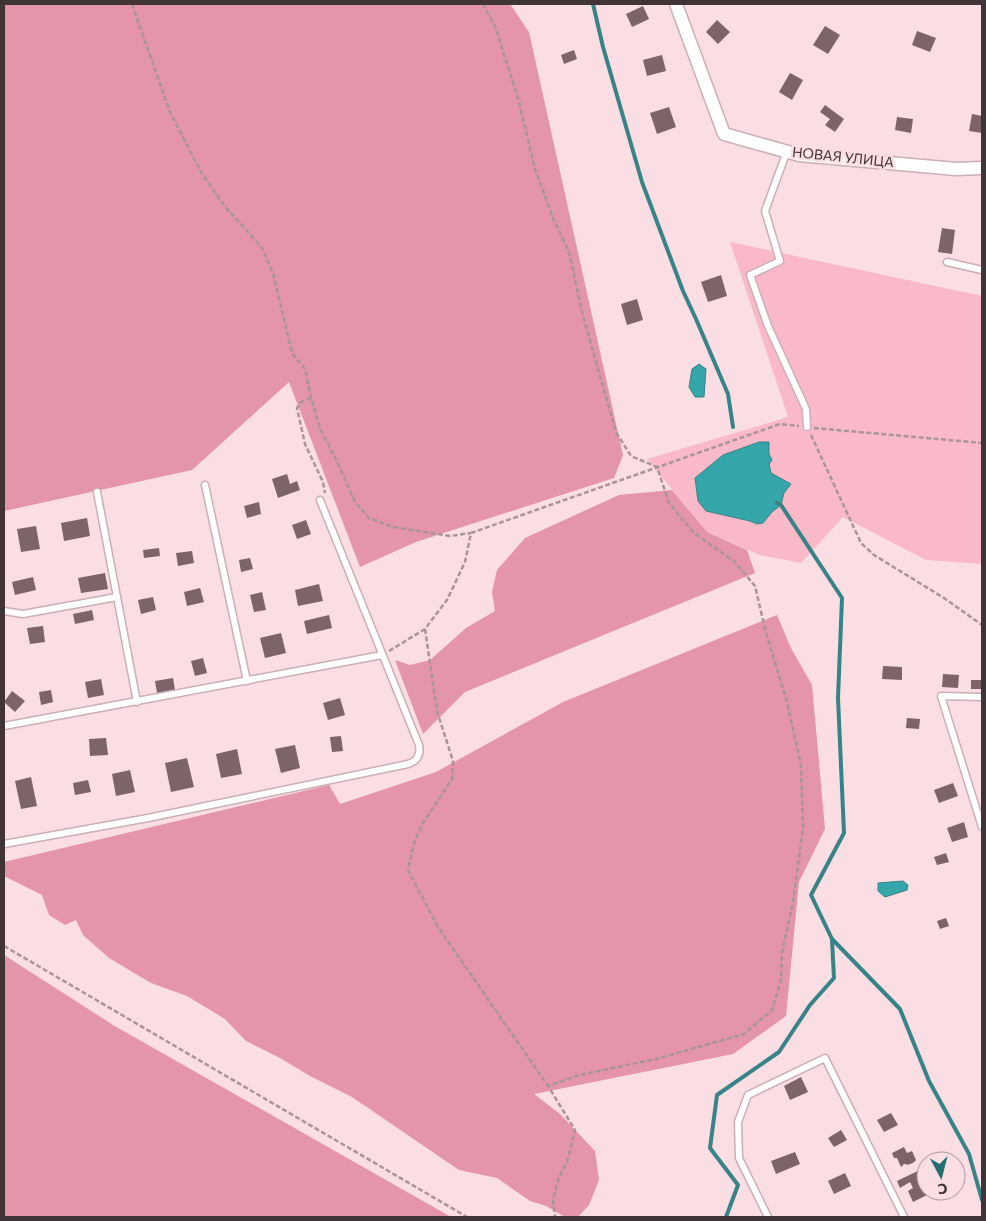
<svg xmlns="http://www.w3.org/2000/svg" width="986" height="1221" font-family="Commissioner,sans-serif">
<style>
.green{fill:#fab9c9}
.forest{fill:#e495aa}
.water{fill:#34a5a8;stroke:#388386}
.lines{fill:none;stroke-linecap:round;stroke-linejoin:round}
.stream{stroke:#388386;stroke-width:4}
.building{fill:#7c6469}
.service-casing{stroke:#cbafb5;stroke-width:9}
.minor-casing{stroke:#cbafb5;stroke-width:15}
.path{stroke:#aa9499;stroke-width:2.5;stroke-dasharray:5 2.5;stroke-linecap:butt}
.service{stroke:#fff;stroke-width:6}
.minor{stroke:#fff;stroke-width:12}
.labels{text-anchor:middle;stroke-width:5;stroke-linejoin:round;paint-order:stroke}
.street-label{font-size:14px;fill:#403437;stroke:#fbdee4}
</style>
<rect width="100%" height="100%" fill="#fbdee4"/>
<!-- green -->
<path class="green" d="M730 242 982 296V564L926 560 843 517 801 563 760 555 707 532 647 459 788 417Z"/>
<!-- forest -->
<g class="forest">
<path d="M4 4H510L529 32 623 455 614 478 416 542 360 567 289 382 192 470 4 511Z"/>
<path d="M672 490 707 532 747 550 755 573 465 692 423 734 395 660 410 665 430 660 466 628 495 611 492 592 497 570 525 538 619 495Z"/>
<path d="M777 615 791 648 812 685 825 829 799 882 786 1016 733 1054 534 1094 560 1114 595 1151 599 1180 589 1205 578 1217H565L546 1206 530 1201 497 1178 459 1170 352 1097 310 1076 280 1058 246 1041 225 1019 187 996 151 983 109 958 83 935 76 920 65 925 49 915 42 895 4 876V862L329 785 340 804 436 772 563 702Z"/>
<path d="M4 955 113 1025 451 1217H4Z"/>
</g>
<!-- water -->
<g class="water">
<path d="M699 364 706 369 704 397H695L689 387 692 369Z"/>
<path d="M759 442H769V454L772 460 769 464 771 473 791 484 784 493 781 505 772 512 763 523 757 524 750 521 706 511 698 501 695 478 723 455Z"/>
<path d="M903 881 908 885 907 890 885 897 878 891V883Z"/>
</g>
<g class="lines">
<!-- stream -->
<g class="stream">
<path d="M593 4 603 47 642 182 683 291 696 319 728 394 733 427"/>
<path d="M777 503 781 505 842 598 838 698 844 833 811 895 832 939 900 1009 929 1081 969 1154 982 1200"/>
<path d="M726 1217 738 1185 710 1148 717 1095 779 1052 810 1005 834 978 832 940"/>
</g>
</g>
<!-- building -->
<g class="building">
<path d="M643 6 649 19 632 27 626 14Z"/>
<path d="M717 20 730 32 718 44 706 32Z"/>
<path d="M825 26 840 35 828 54 813 45Z"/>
<path d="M917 31 936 38 930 52 912 45Z"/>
<path d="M574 50 577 59 564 64 561 55Z"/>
<path d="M662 55 666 71 647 76 643 60Z"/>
<path d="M790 73 803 80 792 100 779 92Z"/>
<path d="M825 105 844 119 835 132 825 125 830 119 820 112Z"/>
<path d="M669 107 676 127 657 134 650 113Z"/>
<path d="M972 114 982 116V133L969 131Z"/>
<path d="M897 117 913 119 911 133 895 130Z"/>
<path d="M942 228 955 230 952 254 938 252Z"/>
<path d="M721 275 727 296 708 302 701 282Z"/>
<path d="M637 299 643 320 627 325 621 304Z"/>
<path d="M287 474 290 484 297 481 300 490 278 498 272 479Z"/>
<path d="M259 502 261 514 247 518 244 506Z"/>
<path d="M87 518 90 536 64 541 61 523Z"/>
<path d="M306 520 311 534 297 539 292 525Z"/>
<path d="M36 526 40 549 21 552 17 529Z"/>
<path d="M159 548 160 556 144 558 143 550Z"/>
<path d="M192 551 194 563 178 566 176 553Z"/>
<path d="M250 558 253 569 241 572 239 560Z"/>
<path d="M105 573 108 589 81 593 78 578Z"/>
<path d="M33 577 36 590 15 595 12 582Z"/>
<path d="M319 584 323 601 298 606 295 590Z"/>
<path d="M200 588 204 602 187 606 184 592Z"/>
<path d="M262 592 266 610 254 612 250 595Z"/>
<path d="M153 597 156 610 141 614 138 600Z"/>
<path d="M92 610 94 620 75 624 73 614Z"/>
<path d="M329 615 332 628 307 634 304 621Z"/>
<path d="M43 626 45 642 30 644 27 628Z"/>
<path d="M281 633 286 653 265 658 260 638Z"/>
<path d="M203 658 207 673 195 676 191 661Z"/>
<path d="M883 666 902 667V680L882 679Z"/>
<path d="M943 674 959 675 958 688 942 687Z"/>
<path d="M173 678 175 690 157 693 155 681Z"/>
<path d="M101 679 104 695 88 698 85 682Z"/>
<rect x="971" y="680" width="11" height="9"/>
<path d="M51 690 53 702 41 705 39 692Z"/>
<path d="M12 691 25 701 15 712 4 702Z"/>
<path d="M340 698 345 715 328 720 323 703Z"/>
<path d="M907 718 920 719 919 729 906 728Z"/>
<path d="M341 736 343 751 332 752 330 737Z"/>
<path d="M106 738 108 755 90 756 89 739Z"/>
<path d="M295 745 300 768 281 773 275 749Z"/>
<path d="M237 749 242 774 221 778 216 754Z"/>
<path d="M187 758 194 787 171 792 165 763Z"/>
<path d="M130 770 135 792 116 796 112 774Z"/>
<path d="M31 777 37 806 21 809 15 781Z"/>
<path d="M88 780 91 792 75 795 73 783Z"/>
<path d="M953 783 958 796 939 803 934 790Z"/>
<path d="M964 822 968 837 952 842 947 828Z"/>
<path d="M946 853 949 862 937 865 934 857Z"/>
<path d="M946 918 949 926 940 929 937 921Z"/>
<path d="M801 1077 808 1092 790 1100 784 1086Z"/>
<path d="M891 1113 898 1125 884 1132 877 1120Z"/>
<path d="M841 1130 847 1140 834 1147 828 1138Z"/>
<path d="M904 1147 907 1153 912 1151 916 1160 913 1163 907 1165 906 1164H904L901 1167 897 1158H894L892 1153Z"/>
<path d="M795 1152 800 1164 776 1174 771 1161Z"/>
<path d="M924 1168 926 1175 919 1179 922 1184 926 1182V1191H930L931 1193 913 1202 908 1191 913 1188 910 1182 900 1188 897 1181Z"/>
<path d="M845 1173 851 1186 834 1194 828 1181Z"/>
</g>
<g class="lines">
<!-- service casing -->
<g class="service-casing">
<g id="service">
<path d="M787 151 765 211 780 261 750 275 768 326 806 409 807 427"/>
<path d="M947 262 982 270"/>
<path d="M205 485 247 681"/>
<path d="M97 492 137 702"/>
<path d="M4 611 23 614 117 597"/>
<path d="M982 697 941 696 982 827"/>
<path d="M4 726 382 655"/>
<path d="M4 844 148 818 408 764C417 761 421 755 419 745L320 500"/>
<path d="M768 1217 739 1158 738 1122 748 1095 825 1058 904 1217"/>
</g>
</g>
<!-- minor casing -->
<g class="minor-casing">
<path id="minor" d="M676 4 724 134 799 155 956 169 982 168"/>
</g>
<!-- path -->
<g class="path">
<path d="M132 4 170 112 201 172 223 204 262 248 273 273 292 353 305 369 311 398 321 431 335 457 355 502 369 518 393 527 450 536 471 533"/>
<path d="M483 4 495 26 518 98 535 169 553 218 569 252 583 316 616 432 631 456 657 467 669 503 694 533 735 562 755 586 766 633 787 702 801 765 803 828 793 902 782 953 781 980 772 1010 744 1034 656 1059 579 1075 548 1086 575 1130 567 1162 559 1177 553 1200 555 1217"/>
<path d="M311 398 301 402 297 408 305 444 323 482 325 493"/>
<path d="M814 428 982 443"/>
<path d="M811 435 861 543 874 555 944 598 982 625"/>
<path d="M425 629 437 711 453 761 452 779 423 823 414 843 408 870 438 927 548 1086"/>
<path d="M389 651 425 629 447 600 465 562 471 533 780 424 799 426"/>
<path d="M4 946 467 1217"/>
</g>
<!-- service -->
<use href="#service" class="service"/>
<!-- minor -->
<use href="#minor" class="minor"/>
</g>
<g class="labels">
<!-- street labels -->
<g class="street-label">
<text transform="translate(843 157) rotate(6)" y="5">НОВАЯ УЛИЦА</text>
</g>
</g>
<!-- border -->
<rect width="986" height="1221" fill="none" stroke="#403437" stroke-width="10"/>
<!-- north arrow -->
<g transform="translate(941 1176) rotate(173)"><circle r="24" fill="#fbdee4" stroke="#b09a9f"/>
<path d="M0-4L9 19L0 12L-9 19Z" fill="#236e70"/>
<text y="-8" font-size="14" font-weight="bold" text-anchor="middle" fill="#403437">С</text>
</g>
</svg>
